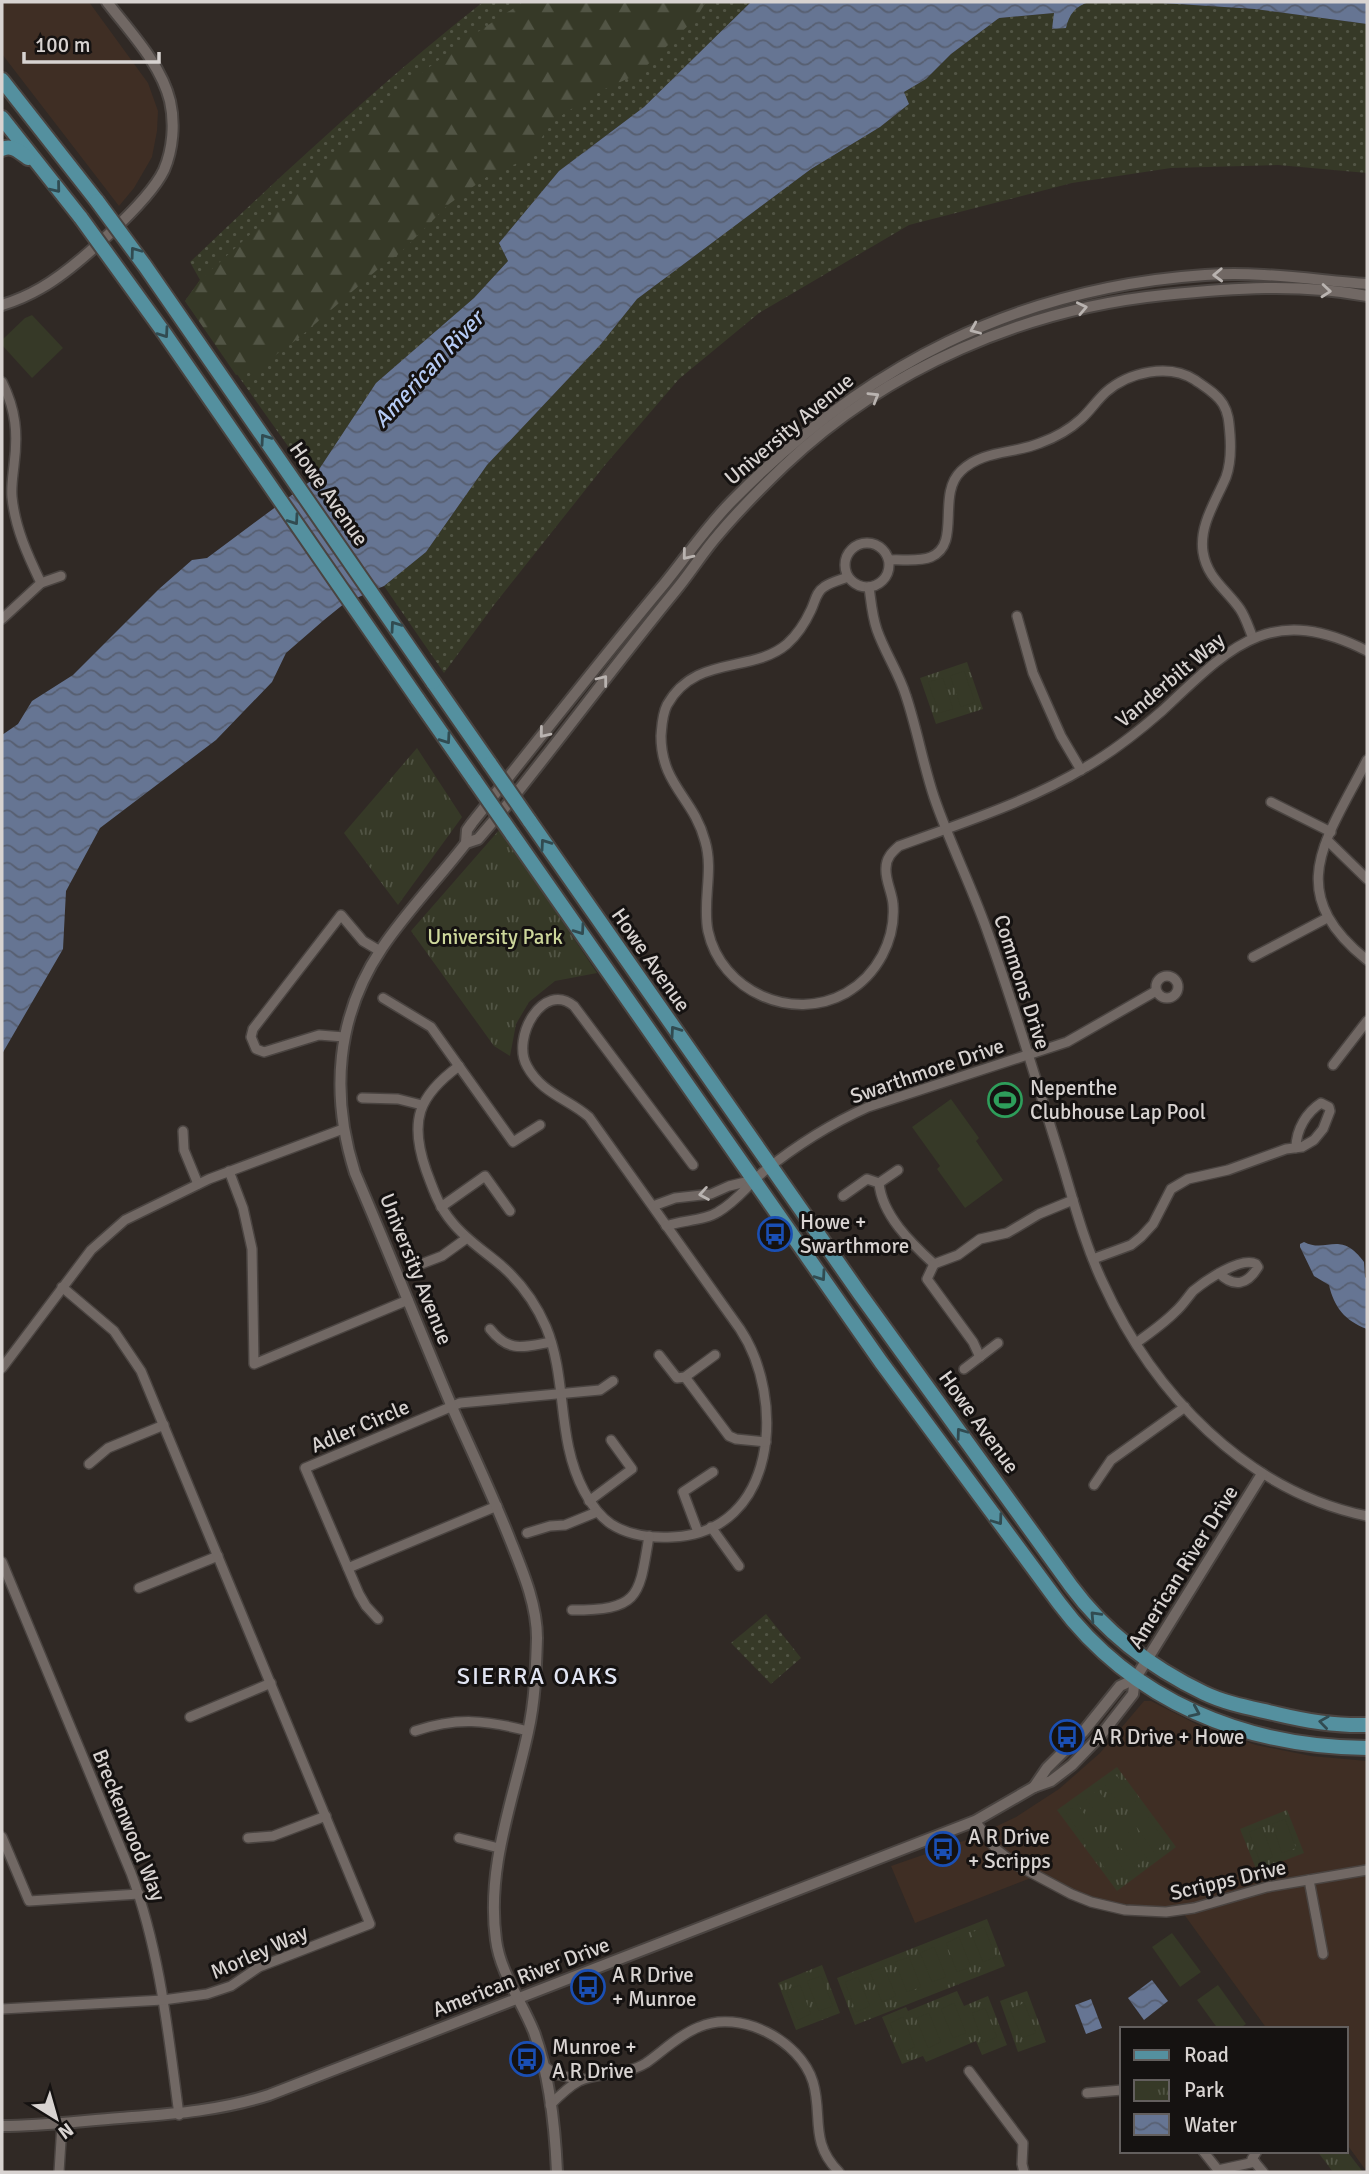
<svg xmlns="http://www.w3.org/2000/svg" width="1369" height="2174" font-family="Signika,sans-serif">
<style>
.commercial{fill:#3f2e24}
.grass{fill:url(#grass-dots)}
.forest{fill:url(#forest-firs)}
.park{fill:url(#park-tufts)}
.pitch{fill:#363927}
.water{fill:url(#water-waves)}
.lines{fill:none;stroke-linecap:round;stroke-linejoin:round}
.minor-casing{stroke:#4a4441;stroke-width:12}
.tertiary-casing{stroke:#4a4441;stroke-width:14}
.primary-casing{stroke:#4a4441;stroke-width:18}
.minor{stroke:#716864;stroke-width:9}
.tertiary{stroke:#716864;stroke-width:10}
.primary{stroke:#54909f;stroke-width:14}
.primary-bridge-casing{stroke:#4a4441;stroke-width:18;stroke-linecap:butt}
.primary-bridge{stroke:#54909f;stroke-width:14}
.oneway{stroke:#314b51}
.oneway2{stroke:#b9b3b0}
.labels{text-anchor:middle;stroke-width:6;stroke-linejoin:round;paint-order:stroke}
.street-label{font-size:21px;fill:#d8d3d1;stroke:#151211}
.park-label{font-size:21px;fill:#cdd79b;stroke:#151211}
.poi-label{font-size:21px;fill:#d8d3d1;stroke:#151211;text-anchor:start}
.water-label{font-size:23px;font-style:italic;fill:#b6cbf5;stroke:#151211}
.quarter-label{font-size:24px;letter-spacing:2px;fill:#e1e4f2;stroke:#151211}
</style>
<defs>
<pattern id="grass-dots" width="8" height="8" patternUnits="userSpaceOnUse" patternTransform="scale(1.75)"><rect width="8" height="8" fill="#363927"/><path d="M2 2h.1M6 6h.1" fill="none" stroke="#525545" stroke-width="1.8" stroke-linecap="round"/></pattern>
<pattern id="forest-firs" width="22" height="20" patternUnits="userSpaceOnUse" patternTransform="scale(1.75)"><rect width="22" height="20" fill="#363927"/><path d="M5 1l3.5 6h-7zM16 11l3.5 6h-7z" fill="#525545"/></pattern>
<pattern id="park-tufts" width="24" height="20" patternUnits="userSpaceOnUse" patternTransform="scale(1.75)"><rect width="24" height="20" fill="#363927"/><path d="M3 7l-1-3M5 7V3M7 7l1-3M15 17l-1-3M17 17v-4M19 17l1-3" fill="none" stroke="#525545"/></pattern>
<pattern id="water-waves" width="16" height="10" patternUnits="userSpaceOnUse" patternTransform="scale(1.75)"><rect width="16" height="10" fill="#667593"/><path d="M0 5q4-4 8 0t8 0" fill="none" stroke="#575f71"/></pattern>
</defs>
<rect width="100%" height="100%" fill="#302925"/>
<!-- commercial -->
<g class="commercial">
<path d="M2 2H89L148 83 158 111 157 131 152 157 134 188 119 206 2 54Z"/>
<path d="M1144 1701H1151L1200 1726 1256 1745 1311 1756 1367 1761V2172L1346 2143V2029H1267L1178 1906 1141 1907 1107 1901 1080 1893 1044 1873 915 1923 891 1866 972 1838 1016 1817 1059 1789 1100 1753Z"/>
</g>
<!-- grass -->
<g class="grass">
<path d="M483 2H751L644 107 559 171 499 243 508 261 474 298 376 383 312 480 185 301 200 280 190 262C285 172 380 83 483 2Z"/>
<path d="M1089 2H1147L1255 9 1367 24V173L1278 165 1171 168 1072 183 909 225 759 313 679 379 605 465 494 605 444 673 384 586 426 552 487 465 601 344 637 299 811 169 880 127 909 104 904 92 926 79 951 54 999 18 1055 13 1052 29 1083 3Z"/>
<path d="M766 1614 801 1658 771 1684 731 1643Z"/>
</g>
<!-- forest -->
<path class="forest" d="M523 2H706L696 18 638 74 596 93 550 123 531 157 488 176 449 204 400 253 377 270 300 337 257 369 236 375 185 301 200 280 353 141 396 92 464 41Z"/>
<!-- park -->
<g class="park">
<path d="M967 662 983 709 936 724 920 678Z"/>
<path d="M417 748 462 817 398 905 344 833Z"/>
<path d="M500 829 597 973 555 981 529 1002 516 1024 510 1056 494 1046 411 931Z"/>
<path d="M1117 1767 1176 1847 1117 1891 1057 1810Z"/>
<path d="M1287 1810 1304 1853 1257 1871 1240 1829Z"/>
<path d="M987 1919 1005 1966 855 2025 837 1978Z"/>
<path d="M822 1965 840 2013 796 2030 778 1983Z"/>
<path d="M957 1991 964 2006 988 1996 1007 2045 982 2055 976 2041 926 2062 923 2056 902 2064 882 2017 906 2007 908 2011Z"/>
<path d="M1027 1991 1046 2042 1018 2052 1000 2001Z"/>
<path d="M1346 2150 1363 2172H1333L1317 2151Z"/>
</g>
<!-- pitch -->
<g class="pitch">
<path d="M32 315 63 348 32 378 2 345V340L25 318Z"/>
<path d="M964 671 975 702 961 707 950 676Z"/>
<path d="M943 678 953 709 939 713 928 682Z"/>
<path d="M951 1099 979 1138 976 1141 1003 1180 965 1208 937 1169 940 1166 912 1127Z"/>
<path d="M1117 1776 1136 1802 1124 1810 1105 1785Z"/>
<path d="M1098 1790 1117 1816 1105 1824 1086 1799Z"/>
<path d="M1077 1804 1096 1830 1084 1839 1066 1813Z"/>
<path d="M1148 1817 1166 1843 1154 1852 1136 1826Z"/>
<path d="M1285 1819 1296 1848 1282 1853 1272 1824Z"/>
<path d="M1262 1827 1273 1857 1260 1862 1249 1832Z"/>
<path d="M1128 1832 1147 1858 1135 1867 1116 1841Z"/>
<path d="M1108 1847 1126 1873 1114 1881 1096 1856Z"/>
<path d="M984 1927 996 1957 983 1962 971 1933Z"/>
<path d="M1172 1933 1201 1972 1180 1987 1152 1947Z"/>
<path d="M959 1937 971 1967 957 1972 946 1943Z"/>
<path d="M934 1947 946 1977 932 1982 920 1953Z"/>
<path d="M909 1957 921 1987 907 1992 895 1962Z"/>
<path d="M884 1967 896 1996 882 2002 870 1972Z"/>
<path d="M821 1976 833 2006 819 2011 807 1981Z"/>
<path d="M858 1977 870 2006 856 2012 845 1982Z"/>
<path d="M800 1985 811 2014 798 2020 786 1990Z"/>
<path d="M1218 1985 1246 2024 1239 2029H1218L1197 2000Z"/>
<path d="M954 2003 966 2033 953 2038 941 2009Z"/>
<path d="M1024 2003 1036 2033 1022 2038 1010 2009Z"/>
<path d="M985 2008 997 2037 983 2043 972 2013Z"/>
<path d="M929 2013 941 2042 928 2048 916 2018Z"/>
<path d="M903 2017 915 2047 902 2053 890 2023Z"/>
</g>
<!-- water -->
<g class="water">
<path d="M751 2H1089C1075 6 1069 15 1066 28L1052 29 1054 13 999 18 951 54 926 79 904 92 909 104 880 127 811 169 637 299 601 344 487 465 426 552 384 586 345 603 324 620 286 653 272 682 216 740 100 828 66 891 63 949 2 1054V735L18 724 32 701 73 675 159 589 192 560 207 558 312 480 376 383 474 298 508 261 499 243 559 171 644 107Z"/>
<path d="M1147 2H1367V24L1255 9Z"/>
<path d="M1304 1242C1327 1254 1340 1229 1364 1262L1365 1277 1367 1279V1329C1345 1321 1334 1307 1329 1285L1314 1276 1300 1247V1244Z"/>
<path d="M1152 1980 1168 2001 1144 2020 1128 1998Z"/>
<path d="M1091 1999 1102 2028 1086 2034 1075 2005Z"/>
</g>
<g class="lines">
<!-- minor casing -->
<g class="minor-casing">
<g id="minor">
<path d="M2 382C16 410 18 433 14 465 13 475 11 487 12 497 15 528 28 556 41 583L2 619"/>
<circle cx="867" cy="565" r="22"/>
<path d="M889 560C902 559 919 562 931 557 962 544 936 495 961 471 982 450 1014 454 1040 443 1054 438 1070 429 1081 419 1090 411 1097 400 1106 392 1129 372 1169 363 1195 380 1205 387 1217 394 1223 404 1229 414 1229 424 1230 435 1231 449 1231 463 1226 477 1216 501 1199 525 1203 552 1207 578 1226 589 1240 609 1246 618 1249 629 1253 638"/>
<path d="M848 577C840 580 831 582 824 587 816 592 815 602 811 610 805 623 797 635 787 644 752 674 695 654 667 705 662 715 662 725 661 736 661 785 694 798 705 841 714 871 702 901 708 931 721 991 792 1023 846 993 877 975 896 940 893 904 892 892 885 880 886 868 886 858 892 852 899 846 962 823 1028 802 1086 767 1114 751 1139 731 1163 710 1231 646 1271 602 1367 651"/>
<path d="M41 583 61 576"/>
<path d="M869 587C871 601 872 616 877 630 885 653 899 673 906 696 917 729 923 764 934 797 950 844 973 889 989 936 1016 1011 1038 1087 1062 1163 1074 1203 1085 1245 1103 1283 1153 1393 1246 1491 1367 1516"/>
<path d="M1017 616 1033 673 1061 736 1081 770"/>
<path d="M1367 760C1327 839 1281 891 1367 960"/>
<path d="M1271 802 1331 832"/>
<path d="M1327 840 1367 879"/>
<path d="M1253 957 1327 918"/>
<circle cx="1167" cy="987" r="11"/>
<path d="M383 998 431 1027 513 1142 540 1125"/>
<path d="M344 1037 319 1035 264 1052 256 1049 251 1037 253 1029 341 915 363 941 380 951"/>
<path d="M1333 1065 1367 1021"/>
<path d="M459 1066C418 1096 409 1121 426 1170 433 1189 439 1207 452 1222 466 1240 486 1252 503 1267 522 1284 536 1304 546 1327 568 1380 556 1439 584 1491 591 1504 599 1516 611 1524 628 1535 652 1538 672 1537 778 1533 786 1398 740 1329L589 1117C569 1099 542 1094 527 1066 511 1038 543 980 574 1006L693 1165"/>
<path d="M362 1098 398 1099 422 1105"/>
<path d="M183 1131 184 1150 198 1184"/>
<path d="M898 1170 879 1183C882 1215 911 1243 934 1264L958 1255 980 1239 1007 1233 1039 1214 1073 1200"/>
<path d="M229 1171 243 1208 252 1249 254 1364 408 1300"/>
<path d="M843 1196 867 1179 879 1183"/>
<path d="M653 1206 675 1198 711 1194 729 1186 754 1180"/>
<path d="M441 1207 485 1176 510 1211"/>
<path d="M666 1226C682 1220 704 1221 718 1212 737 1201 746 1187 762 1173 794 1147 830 1124 868 1107L1067 1042 1156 991"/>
<path d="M1093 1259 1131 1245 1141 1237 1153 1224 1171 1189 1188 1179 1228 1170 1286 1149 1302 1147 1314 1140 1323 1129 1330 1111 1329 1107 1321 1103C1307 1112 1296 1129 1296 1148"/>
<path d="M934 1264 927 1279 973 1342 980 1357"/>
<path d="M416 1266 442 1256 467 1238"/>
<path d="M490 1329C509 1353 523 1347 551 1342"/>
<path d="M1136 1343C1150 1333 1163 1324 1175 1312 1182 1306 1187 1298 1193 1291 1205 1281 1241 1256 1256 1264L1258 1267C1247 1285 1234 1288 1219 1273"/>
<path d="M659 1355 677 1378 685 1377 715 1355"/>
<path d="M2 1368 91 1250 125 1220 209 1179 343 1129"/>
<path d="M964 1369 998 1343"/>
<path d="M685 1377 729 1436 736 1439 766 1442"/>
<path d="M89 1464 108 1448 164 1425"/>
<path d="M1094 1485 1111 1460 1185 1407"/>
<path d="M589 1501 632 1469 611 1440"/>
<path d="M711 1527 739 1566"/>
<path d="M698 1532 683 1492 713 1472"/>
<path d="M527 1533 550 1526 565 1525 597 1512"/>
<path d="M2 1562 131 1873C160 1951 168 2032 179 2115"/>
<path d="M348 1568 497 1506"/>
<path d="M139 1588 218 1556"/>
<path d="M572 1610C640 1610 639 1597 649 1536"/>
<path d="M378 1619 366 1606 359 1594 305 1468 460 1403 600 1390 613 1381"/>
<path d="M190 1717 271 1683"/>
<path d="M415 1731C457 1717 486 1720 528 1731"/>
<path d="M975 1821 996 1849 1015 1864 1071 1894 1091 1902 1125 1910 1166 1912 1194 1908 1267 1887 1367 1870"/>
<path d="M2 1837 29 1901 139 1894"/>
<path d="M248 1838 273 1836 326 1816"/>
<path d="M459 1838 499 1848"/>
<path d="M1309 1880 1323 1954"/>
<path d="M2 2009 163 2000 207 1994 231 1986 259 1967 370 1924 141 1371 114 1331 62 1287"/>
<path d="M544 2066 555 2074 581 2080"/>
<path d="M969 2071 1023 2143 1022 2164 1024 2172"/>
<path d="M1087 2093 1122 2090"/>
<path d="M550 2105C559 2096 568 2087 579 2081 598 2072 625 2076 646 2063 663 2051 679 2035 699 2027 740 2009 800 2040 813 2082 823 2116 809 2142 839 2172"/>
<path d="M1203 2151 1218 2170 1255 2162"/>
<path d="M1257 2151 1252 2159 1263 2172"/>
<path d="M59 2172 62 2124"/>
</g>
</g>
<!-- tertiary casing -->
<g class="tertiary-casing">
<g id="tertiary">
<path d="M2 305C15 301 29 295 41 288 73 270 149 202 164 170 173 149 175 123 170 101 161 64 130 32 107 2"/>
<path d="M466 843 467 830 472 823C536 743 599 662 665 583 687 556 707 526 732 501 864 366 1016 288 1205 275 1260 271 1313 280 1367 284"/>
<path d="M1034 1787 1047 1768 1083 1732 1120 1686 1135 1679"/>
<path d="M2 2126C42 2126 80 2121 120 2118 171 2114 219 2111 269 2095L975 1821 1034 1787 1051 1781 1072 1765 1101 1735 1133 1694 1135 1679 1262 1474"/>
<path d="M557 2172C555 2126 550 2076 534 2032 522 2002 500 1972 496 1940 486 1868 513 1801 528 1732 535 1701 536 1670 537 1638 537 1605 523 1572 511 1542 493 1496 472 1452 452 1407 419 1329 388 1250 355 1173 330 1095 336 1016 382 948 407 911 439 878 466 843L478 839 507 805C564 734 618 661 676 590 691 572 703 552 718 535 739 510 762 487 785 465 887 368 1025 309 1164 295 1232 288 1300 283 1367 296"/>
</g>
</g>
<!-- primary casing -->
<g class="primary-casing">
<g id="primary">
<path d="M2 80 97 201"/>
<path d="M2 118 81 218"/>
<path d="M2 149C12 144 20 152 28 158"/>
<path d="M433 682 490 764"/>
<path d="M417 698 475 781"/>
<path d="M529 820 860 1294 1071 1586C1105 1632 1152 1668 1204 1693 1227 1704 1252 1708 1277 1714 1306 1721 1337 1726 1367 1725"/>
<path d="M512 834 881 1362 1059 1603C1133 1702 1246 1747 1367 1748"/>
</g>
</g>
<!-- minor -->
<use href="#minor" class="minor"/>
<!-- tertiary -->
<use href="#tertiary" class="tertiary"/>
<!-- primary -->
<use href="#primary" class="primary"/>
<!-- primary-bridge casing -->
<g class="primary-bridge-casing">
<g id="primary-bridge">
<path d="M97 201 145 266 433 682"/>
<path d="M81 218 165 334 417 698"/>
<path d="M490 764 529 820"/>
<path d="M475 781 512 834"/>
</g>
</g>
<!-- primary-bridge -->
<use href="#primary-bridge" class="primary-bridge"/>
</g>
<!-- one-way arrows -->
<defs><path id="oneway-chevron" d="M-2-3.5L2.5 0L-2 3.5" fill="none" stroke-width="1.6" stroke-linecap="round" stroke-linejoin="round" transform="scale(1.75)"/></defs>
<g class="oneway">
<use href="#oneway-chevron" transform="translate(56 188) rotate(51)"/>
<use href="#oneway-chevron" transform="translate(135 252) rotate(-126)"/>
<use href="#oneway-chevron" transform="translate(164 333) rotate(55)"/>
<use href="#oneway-chevron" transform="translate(265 439) rotate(-125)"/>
<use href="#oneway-chevron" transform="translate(294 520) rotate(55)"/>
<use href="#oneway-chevron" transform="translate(395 626) rotate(-125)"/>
<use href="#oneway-chevron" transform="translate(446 739) rotate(55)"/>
<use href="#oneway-chevron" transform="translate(545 844) rotate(-125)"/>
<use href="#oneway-chevron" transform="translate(580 930) rotate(55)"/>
<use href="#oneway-chevron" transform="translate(675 1031) rotate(-125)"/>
<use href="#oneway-chevron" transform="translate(821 1276) rotate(55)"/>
<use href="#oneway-chevron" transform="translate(961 1433) rotate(-126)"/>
<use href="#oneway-chevron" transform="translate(998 1520) rotate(54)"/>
<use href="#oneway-chevron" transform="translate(1095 1616) rotate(-133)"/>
<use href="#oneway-chevron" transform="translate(1195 1712) rotate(24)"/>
<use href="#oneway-chevron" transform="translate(1324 1722) rotate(-172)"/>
</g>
<g class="oneway2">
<use href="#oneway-chevron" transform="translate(1218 275) rotate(178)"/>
<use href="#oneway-chevron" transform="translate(1326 291) rotate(5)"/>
<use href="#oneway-chevron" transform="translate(1082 308) rotate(-12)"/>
<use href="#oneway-chevron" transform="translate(975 329) rotate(157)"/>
<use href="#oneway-chevron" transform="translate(874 397) rotate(-31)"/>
<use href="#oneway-chevron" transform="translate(687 555) rotate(129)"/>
<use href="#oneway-chevron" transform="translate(603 680) rotate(-52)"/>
<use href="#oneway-chevron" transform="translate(544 733) rotate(129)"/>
<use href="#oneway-chevron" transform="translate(704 1194) rotate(170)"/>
</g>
<!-- icons -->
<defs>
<g id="stadium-ring" transform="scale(1.75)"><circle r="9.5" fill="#151211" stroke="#2e9e5b" stroke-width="1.5"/><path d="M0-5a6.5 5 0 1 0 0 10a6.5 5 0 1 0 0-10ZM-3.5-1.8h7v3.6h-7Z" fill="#2e9e5b"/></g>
<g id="bus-ring" transform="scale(1.75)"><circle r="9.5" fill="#151211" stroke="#1a4fb4" stroke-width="1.5"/><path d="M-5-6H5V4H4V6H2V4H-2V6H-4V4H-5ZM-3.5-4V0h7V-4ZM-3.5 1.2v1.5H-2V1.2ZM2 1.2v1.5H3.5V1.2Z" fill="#1a4fb4"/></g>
</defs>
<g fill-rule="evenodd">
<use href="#stadium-ring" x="1005" y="1100"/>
<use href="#bus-ring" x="775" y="1234"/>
<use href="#bus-ring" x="1067" y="1737"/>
<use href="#bus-ring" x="943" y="1849"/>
<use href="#bus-ring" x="588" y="1987"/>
<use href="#bus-ring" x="527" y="2059"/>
</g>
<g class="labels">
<!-- street labels -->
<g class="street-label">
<text transform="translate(789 429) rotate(-40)" y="7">University Avenue</text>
<text transform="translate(329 494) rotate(55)" y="7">Howe Avenue</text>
<text transform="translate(1170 680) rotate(-40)" y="7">Vanderbilt Way</text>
<text transform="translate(651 960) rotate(55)" y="7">Howe Avenue</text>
<text transform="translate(1022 982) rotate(72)" y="7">Commons Drive</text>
<text transform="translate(927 1071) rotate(-19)" y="7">Swarthmore Drive</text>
<text transform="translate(416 1269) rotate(68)" y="7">University Avenue</text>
<text transform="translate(979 1422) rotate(54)" y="7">Howe Avenue</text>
<text transform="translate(360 1426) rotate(-23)" y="7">Adler Circle</text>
<text transform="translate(1183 1567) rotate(-58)" y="7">American River Drive</text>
<text transform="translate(129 1825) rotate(68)" y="7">Breckenwood Way</text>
<text transform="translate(1228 1880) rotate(-13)" y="7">Scripps Drive</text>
<text transform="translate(259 1952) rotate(-24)" y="7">Morley Way</text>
<text transform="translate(521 1977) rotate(-21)" y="7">American River Drive</text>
</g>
<!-- park labels -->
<g class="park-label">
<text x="495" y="944">University Park</text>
</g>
<!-- poi labels -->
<g class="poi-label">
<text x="1030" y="1095">Nepenthe<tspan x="1030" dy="24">Clubhouse Lap Pool</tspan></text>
<text x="800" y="1229">Howe +<tspan x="800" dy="24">Swarthmore</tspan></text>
<text x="1092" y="1744">A R Drive + Howe</text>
<text x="968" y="1844">A R Drive<tspan x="968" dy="24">+ Scripps</tspan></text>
<text x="612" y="1982">A R Drive<tspan x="612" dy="24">+ Munroe</tspan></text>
<text x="552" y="2054">Munroe +<tspan x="552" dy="24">A R Drive</tspan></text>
</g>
<!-- water labels -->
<g class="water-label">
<text transform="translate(428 369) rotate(-47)" y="8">American River</text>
</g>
<!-- quarter labels -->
<g class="quarter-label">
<text x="538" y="1684">SIERRA OAKS</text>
</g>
</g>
<!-- border -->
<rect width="1369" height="2174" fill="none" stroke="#d8d3d1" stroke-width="7"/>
<!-- legend -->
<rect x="1120" y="2027" width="228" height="126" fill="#151211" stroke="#635f5e" stroke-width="2"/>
<rect x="1134" y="2050" width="35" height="10" fill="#54909f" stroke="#635f5e" stroke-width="2"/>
<text x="1184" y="2062" font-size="21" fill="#d8d3d1">Road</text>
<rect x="1134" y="2080" width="35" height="21" fill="url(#park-tufts)" stroke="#635f5e" stroke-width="2"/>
<text x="1184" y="2097" font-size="21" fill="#d8d3d1">Park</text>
<rect x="1134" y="2114" width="35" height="21" fill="url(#water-waves)" stroke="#635f5e" stroke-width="2"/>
<text x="1184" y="2132" font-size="21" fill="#d8d3d1">Water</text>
<!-- north arrow -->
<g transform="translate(56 2118) rotate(143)" stroke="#151211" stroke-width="5" paint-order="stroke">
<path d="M0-5L12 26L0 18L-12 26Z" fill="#d8d3d1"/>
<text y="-10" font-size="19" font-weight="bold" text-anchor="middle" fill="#d8d3d1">N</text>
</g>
<!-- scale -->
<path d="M24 52v10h135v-10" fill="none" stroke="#d8d3d1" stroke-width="3.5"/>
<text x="35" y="52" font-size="21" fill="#d8d3d1" stroke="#151211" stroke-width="5" paint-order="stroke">100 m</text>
</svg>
